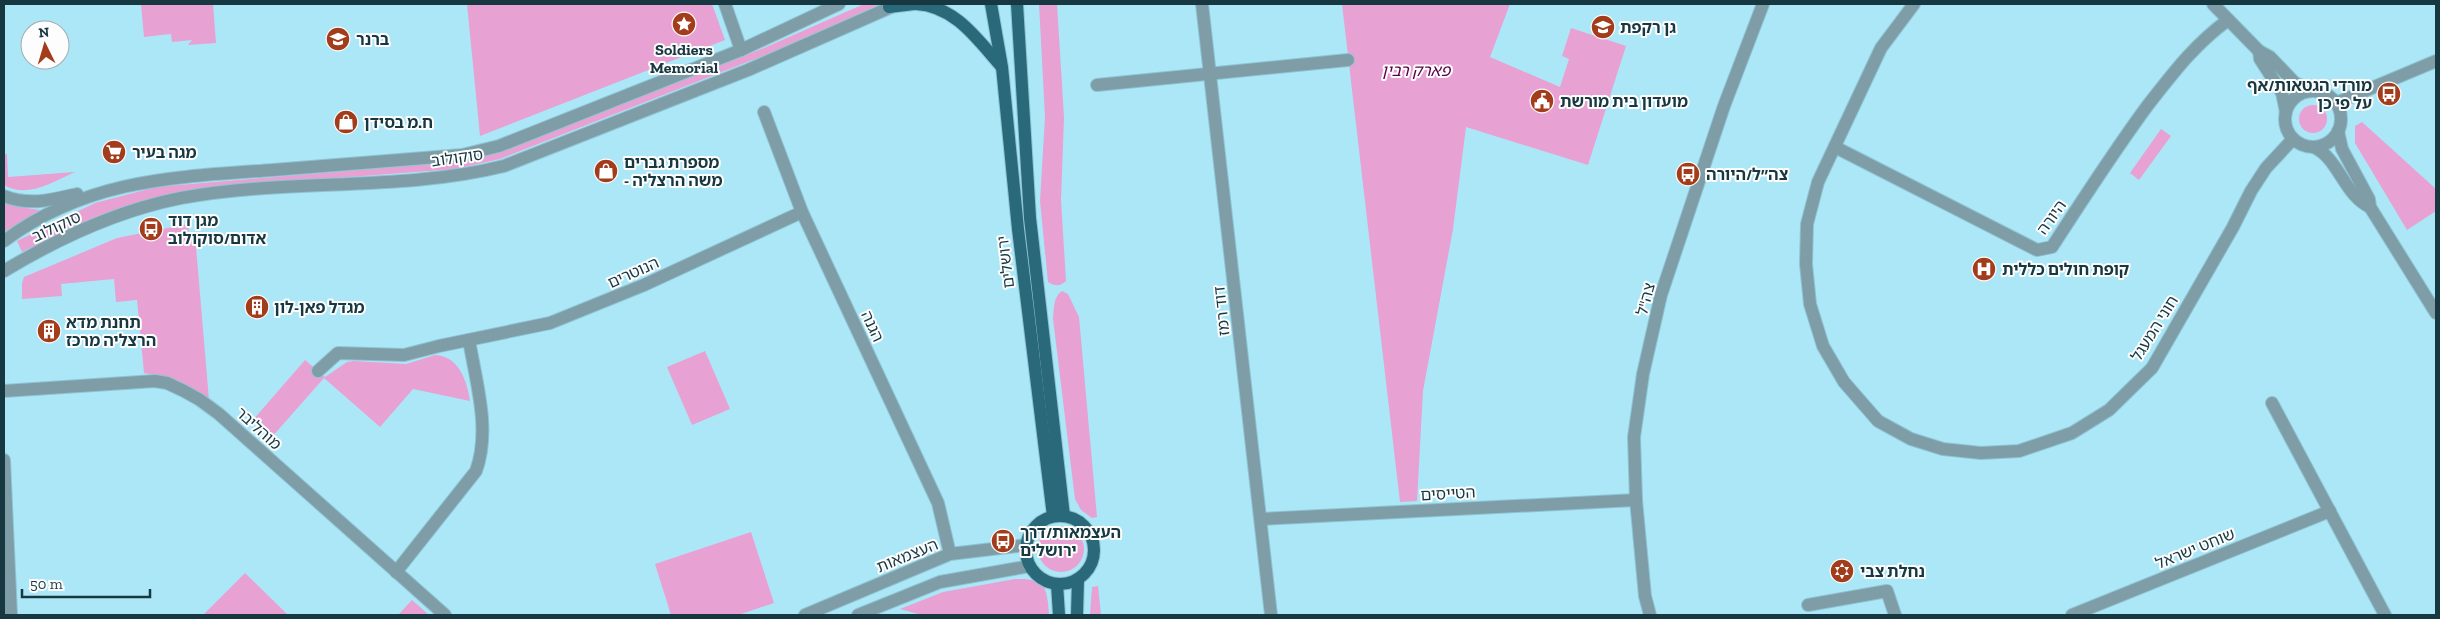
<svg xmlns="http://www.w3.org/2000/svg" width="2440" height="619" font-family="'Zilla Slab','Noto Sans Hebrew',serif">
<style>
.green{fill:#e8a1d3}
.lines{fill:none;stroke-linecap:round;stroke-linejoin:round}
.minor-casing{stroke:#8ec4d3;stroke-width:14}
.major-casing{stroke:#8ec4d3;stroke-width:14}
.minor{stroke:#7f9da6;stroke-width:12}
.major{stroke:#2a6979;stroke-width:12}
.labels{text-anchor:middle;stroke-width:4;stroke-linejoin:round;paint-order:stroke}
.poi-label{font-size:16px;font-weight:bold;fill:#183841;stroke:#fdfdfd;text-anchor:start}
.park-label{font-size:16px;font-style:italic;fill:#590049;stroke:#fdfdfd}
.street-label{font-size:16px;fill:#183841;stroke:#fdfdfd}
</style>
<rect width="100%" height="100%" fill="#ace7f8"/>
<!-- green -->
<g class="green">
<path d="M141 4H213L216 43 188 45 192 40 172 42 171 34 144 37Z"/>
<path d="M467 4H712L725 40 480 136Z"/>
<path d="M864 4H881L768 54 500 159 455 169 205 188 160 196 100 215 22 252 17 241 95 203 156 187 454 162 497 153 764 48Z"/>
<path d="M1039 4H1057L1064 117 1061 200 1066 281C1060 286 1056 287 1048 282L1040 201 1045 117Z"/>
<path d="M1342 4H1510L1490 57 1560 87 1569 59 1562 56 1571 28 1626 46 1588 165 1466 127 1453 229 1423 391 1417 501 1400 502Z"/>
<circle cx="2313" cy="119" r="14"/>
<path d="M2362 122 2436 189V211L2407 230 2355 143V126Z"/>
<path d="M2161 129 2171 136 2139 180 2130 173Z"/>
<path d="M4 154H7L8 177 75 172C52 182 27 199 4 185Z"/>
<path d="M4 201 19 207 40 210 4 232Z"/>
<path d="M188 224 189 235H195L209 400 169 378 144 373 137 300 116 302 114 279 61 284 62 296 22 299V283L24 277 117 238Z"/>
<path d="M1062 291 1068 294 1079 317 1097 517 1092 518 1081 510 1075 499 1053 319C1054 309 1053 297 1062 291Z"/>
<path d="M705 351 730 409 692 425 667 367Z"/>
<path d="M435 355C459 356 467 381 470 401L413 389 380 427 324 378 271 438 252 421 305 360 325 377 347 362 354 361 406 364Z"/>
<circle cx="1061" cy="549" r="23"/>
<path d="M751 532 774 603 738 615H671L655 564Z"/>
<path d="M245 573 288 615H203Z"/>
<path d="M1015 579C1046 578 1047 587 1049 615H922L900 609 943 592Z"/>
<path d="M1098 586 1101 615H1090L1092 587Z"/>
<path d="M412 600 429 615H398Z"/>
</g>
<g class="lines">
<!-- minor casing -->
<g class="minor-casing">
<g id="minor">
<path d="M725 4 741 50"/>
<path d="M1202 4 1271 615"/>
<path d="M1914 4 1881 48 1818 182 1807 224 1806 264 1810 304 1823 346 1844 382 1878 421 1911 439 1943 449 1981 453 2019 451 2072 433 2109 410 2152 368 2233 227 2251 191 2266 168 2293 139"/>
<path d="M2213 4 2259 51 2270 57 2295 83 2313 91"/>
<path d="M2259 51 2260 59 2282 93 2286 112"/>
<path d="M1097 85 1348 60"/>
<circle cx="2313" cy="119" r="28"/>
<path d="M2336 103 2436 61"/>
<path d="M764 112 802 212 938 503 950 554"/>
<path d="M2338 131 2342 149 2369 199 2370 207 2436 313"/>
<path d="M1835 147 2037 250 2052 247C2083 199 2114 151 2148 105 2174 72 2194 45 2228 20"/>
<path d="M2314 147C2339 159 2344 195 2370 207"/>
<path d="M4 196C29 206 51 200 77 194"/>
<path d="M4 241C87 179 174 177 273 170 336 165 399 160 462 155L499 146 741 50 839 4"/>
<path d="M4 271C57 239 120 210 181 198 288 178 399 192 504 166L748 70 898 4"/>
<path d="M318 371 338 353 404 355 439 346 550 323 644 285 802 212"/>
<path d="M4 391 155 381 167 383 184 391 200 400 219 414 445 615"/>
<path d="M2272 403 2385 615"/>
<path d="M4 460 11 615"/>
<path d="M1261 519 1636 500"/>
<path d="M396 572 476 471C491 430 476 382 469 340"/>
<path d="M1808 605 1887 591 1895 615"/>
<path d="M805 615 950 554 1026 545"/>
<path d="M858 615 940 582 1030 566"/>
<path d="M1650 615 1645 596 1636 500 1634 437 1643 374 1661 295 1724 106 1763 4"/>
<path d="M2072 615 2330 511"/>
</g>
</g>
<!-- major casing -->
<g class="major-casing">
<g id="major">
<path d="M916 4C955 6 977 39 1001 66"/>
<path d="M991 4 1002 67 1018 229 1053 516"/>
<path d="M1017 4 1030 218 1064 516"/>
<path d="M889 7 914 4"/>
<circle cx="1060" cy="550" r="34"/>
<path d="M1057 584 1059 615"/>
<path d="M1077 615 1078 579"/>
</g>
</g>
<!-- minor -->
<use href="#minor" class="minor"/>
<!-- major -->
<use href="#major" class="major"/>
</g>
<!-- icons -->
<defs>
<g id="sight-disc" transform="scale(1.25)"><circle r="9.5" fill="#a33c1a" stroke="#fdfdfd"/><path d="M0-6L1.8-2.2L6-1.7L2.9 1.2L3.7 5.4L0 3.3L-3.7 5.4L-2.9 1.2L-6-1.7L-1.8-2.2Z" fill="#fff"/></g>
<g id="school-disc" transform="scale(1.25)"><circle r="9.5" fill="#a33c1a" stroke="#fdfdfd"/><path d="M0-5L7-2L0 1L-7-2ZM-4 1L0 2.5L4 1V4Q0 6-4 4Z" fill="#fff"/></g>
<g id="bus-disc" transform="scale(1.25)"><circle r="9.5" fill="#a33c1a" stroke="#fdfdfd"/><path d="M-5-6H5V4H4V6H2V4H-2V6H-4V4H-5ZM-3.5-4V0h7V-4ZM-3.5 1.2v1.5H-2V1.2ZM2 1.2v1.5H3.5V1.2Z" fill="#fff"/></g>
<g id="civic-disc" transform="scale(1.25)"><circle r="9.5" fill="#a33c1a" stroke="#fdfdfd"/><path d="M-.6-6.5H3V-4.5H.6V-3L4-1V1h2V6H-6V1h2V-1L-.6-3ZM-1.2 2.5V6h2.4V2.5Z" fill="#fff"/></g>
<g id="shop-disc" transform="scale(1.25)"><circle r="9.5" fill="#a33c1a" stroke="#fdfdfd"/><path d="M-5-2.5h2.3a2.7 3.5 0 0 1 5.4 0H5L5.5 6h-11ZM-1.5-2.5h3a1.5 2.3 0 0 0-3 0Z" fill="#fff"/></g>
<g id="supermarket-disc" transform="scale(1.25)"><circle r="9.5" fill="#a33c1a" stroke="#fdfdfd"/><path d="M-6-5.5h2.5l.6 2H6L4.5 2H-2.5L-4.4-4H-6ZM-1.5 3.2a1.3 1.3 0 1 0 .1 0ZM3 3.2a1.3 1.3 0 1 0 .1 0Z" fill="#fff"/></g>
<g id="hospital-disc" transform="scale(1.25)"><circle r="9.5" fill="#a33c1a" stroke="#fdfdfd"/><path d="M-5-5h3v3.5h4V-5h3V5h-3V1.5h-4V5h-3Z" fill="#fff"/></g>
<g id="building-disc" transform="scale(1.25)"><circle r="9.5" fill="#a33c1a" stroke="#fdfdfd"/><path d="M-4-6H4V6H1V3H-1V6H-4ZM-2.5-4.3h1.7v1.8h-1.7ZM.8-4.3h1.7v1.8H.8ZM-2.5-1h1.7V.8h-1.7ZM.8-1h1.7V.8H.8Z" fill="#fff"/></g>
<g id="synagogue-disc" transform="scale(1.25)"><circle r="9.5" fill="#a33c1a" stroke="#fdfdfd"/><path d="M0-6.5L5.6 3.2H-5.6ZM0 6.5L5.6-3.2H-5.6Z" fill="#fff"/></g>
</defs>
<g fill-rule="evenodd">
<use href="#sight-disc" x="684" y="24"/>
<use href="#school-disc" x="1603" y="27"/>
<use href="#school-disc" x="338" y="39"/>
<use href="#bus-disc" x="2389" y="94"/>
<use href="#civic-disc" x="1542" y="101"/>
<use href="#shop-disc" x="346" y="122"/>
<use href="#supermarket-disc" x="114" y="152"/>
<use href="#shop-disc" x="606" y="171"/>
<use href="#bus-disc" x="1688" y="174"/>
<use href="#bus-disc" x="151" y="229"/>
<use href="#hospital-disc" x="1984" y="269"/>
<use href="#building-disc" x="257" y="307"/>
<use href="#building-disc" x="49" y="331"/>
<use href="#bus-disc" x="1003" y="541"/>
<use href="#synagogue-disc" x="1842" y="571"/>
</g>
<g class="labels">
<!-- poi labels -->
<g class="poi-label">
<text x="1620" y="33">גן רקפת</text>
<text x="356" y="45">ברנר</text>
<text x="684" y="55" text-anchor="middle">Soldiers<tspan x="684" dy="18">Memorial</tspan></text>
<text x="2372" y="91" text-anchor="end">מורדי הגטאות/אף<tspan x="2372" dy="18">על פי כן</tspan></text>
<text x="1560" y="107">מועדון בית מורשת</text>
<text x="364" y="128">ח.מ בסידן</text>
<text x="132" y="158">מגה בעיר</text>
<text x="624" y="168">מספרת גברים<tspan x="624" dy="18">- משה הרצליה</tspan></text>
<text x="1706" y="180">צה״ל/היורה</text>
<text x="168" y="226">מגן דוד<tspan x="168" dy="18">אדום/סוקולוב</tspan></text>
<text x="2002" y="275">קופת חולים כללית</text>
<text x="274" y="313">מגדל פאן-לון</text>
<text x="66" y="328">תחנת מדא<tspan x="66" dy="18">הרצליה מרכז</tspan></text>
<text x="1020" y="538">העצמאות/דרך<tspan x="1020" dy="18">ירושלים</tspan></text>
<text x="1860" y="577">נחלת צבי</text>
</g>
<!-- park labels -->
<g class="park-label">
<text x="1416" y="76">פארק רבין</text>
</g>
<!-- street labels -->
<g class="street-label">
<text transform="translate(457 157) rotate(-8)" y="6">סוקולוב</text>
<text transform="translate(2051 217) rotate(-54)" y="6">היורה</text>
<text transform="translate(56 226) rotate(-25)" y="6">סוקולוב</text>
<text transform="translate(1005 262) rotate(-97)" y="6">ירושלים</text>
<text transform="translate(633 272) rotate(-24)" y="6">הנוטרים</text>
<text transform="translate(1645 299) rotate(-75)" y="6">צה"ל</text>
<text transform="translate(1221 311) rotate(-96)" y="6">דוד רמז</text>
<text transform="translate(873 326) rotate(65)" y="6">הגנה</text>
<text transform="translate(2154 328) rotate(-58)" y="6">חוני המעגל</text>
<text transform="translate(259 428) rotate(42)" y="6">מוהליבר</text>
<text transform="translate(1448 493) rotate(-3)" y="6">הטייסים</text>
<text transform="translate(2195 548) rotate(-22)" y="6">שוחט ישראל</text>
<text transform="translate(907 555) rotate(-22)" y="6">העצמאות</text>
</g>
</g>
<!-- border -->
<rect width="2440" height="619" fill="none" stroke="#183841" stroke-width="10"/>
<!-- north arrow -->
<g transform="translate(45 45) rotate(355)"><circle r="24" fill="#fdfdfd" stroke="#a1aeb2"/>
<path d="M0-4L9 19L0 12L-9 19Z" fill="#a33c1a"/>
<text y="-8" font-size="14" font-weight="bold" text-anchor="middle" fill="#183841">N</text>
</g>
<!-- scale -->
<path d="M22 589v8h128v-8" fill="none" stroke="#183841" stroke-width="2.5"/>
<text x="30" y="589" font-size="15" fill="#183841" stroke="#fdfdfd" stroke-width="4" paint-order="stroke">50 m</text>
</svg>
